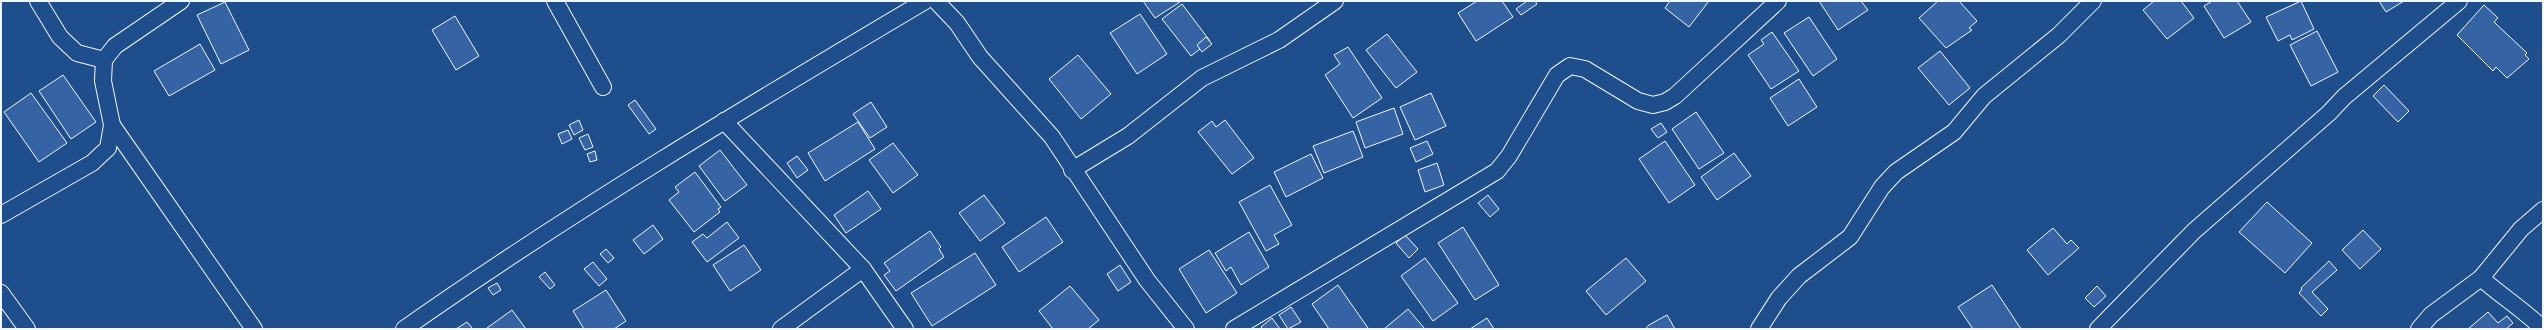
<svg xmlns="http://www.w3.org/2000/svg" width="2544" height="330" font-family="Raleway,sans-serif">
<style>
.building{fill:#3563a3;stroke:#f2f6ff}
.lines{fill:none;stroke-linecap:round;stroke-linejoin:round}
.minor-casing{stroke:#f2f6ff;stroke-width:18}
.minor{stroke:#1f4e8c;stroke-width:16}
</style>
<rect width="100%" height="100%" fill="#1f4e8c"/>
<!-- building -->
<g class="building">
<path d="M1143 1H1179L1180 2 1155 18Z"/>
<path d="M1477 1H1502L1513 17 1476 41 1458 13Z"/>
<path d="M1527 1H1535L1537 4 1521 15 1516 9Z"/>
<path d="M1670 1H1709L1689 27 1665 8Z"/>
<path d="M1819 1H1861L1868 10 1838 30Z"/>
<path d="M1938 1H1959L1977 21 1969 28 1972 30 1946 48 1919 18Z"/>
<path d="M2154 1H2181L2194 18 2167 39 2143 10Z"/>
<path d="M2212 1H2237L2251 22 2224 38 2204 6Z"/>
<path d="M2301 1 2314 29 2292 40 2290 35 2278 41 2266 17Z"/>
<path d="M2379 1H2404L2386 12Z"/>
<path d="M225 2 249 50 221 64 197 15Z"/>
<path d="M1182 4 1210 41 1191 56 1162 19Z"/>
<path d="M2484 5 2498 18 2494 22 2527 53 2525 55 2529 59 2507 78 2496 67 2493 71 2457 35Z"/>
<path d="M1140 14 1167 54 1137 74 1110 33Z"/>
<path d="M455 16 479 56 456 70 432 30Z"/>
<path d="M1809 17 1837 59 1813 76 1784 33Z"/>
<path d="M2317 31 2338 72 2311 86 2290 45Z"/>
<path d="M1772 32 1799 71 1771 89 1748 55 1764 44 1761 40Z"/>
<path d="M1387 34 1417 72 1396 88 1366 50Z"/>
<path d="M1206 37 1212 44 1202 52 1197 45Z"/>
<path d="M200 44 215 70 169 96 154 71Z"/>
<path d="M1348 47 1382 98 1353 118 1325 75 1340 64 1334 55Z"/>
<path d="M1940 51 1970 88 1949 105 1918 68Z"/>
<path d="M1078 55 1111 94 1081 119 1049 79Z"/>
<path d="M63 75 96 122 71 139 39 91Z"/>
<path d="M1799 79 1817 107 1788 126 1770 98Z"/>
<path d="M2384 85 2409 111 2398 122 2373 96Z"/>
<path d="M31 93 67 143 39 162 4 112Z"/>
<path d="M1431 93 1446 126 1415 140 1400 107Z"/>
<path d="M635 100 656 129 649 134 628 105Z"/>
<path d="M871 102 887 127 870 138 853 114Z"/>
<path d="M1394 108 1403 134 1365 148 1356 122Z"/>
<path d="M1696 112 1724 153 1699 169 1672 129Z"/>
<path d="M579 120 583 130 574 135 569 125Z"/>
<path d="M1225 120 1254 158 1232 174 1198 132 1212 121 1216 127Z"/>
<path d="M858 122 875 149 825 181 808 153Z"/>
<path d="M1661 123 1667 132 1658 138 1651 129Z"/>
<path d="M568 130 572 139 562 144 558 134Z"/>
<path d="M1353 131 1363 157 1324 173 1313 146Z"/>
<path d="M588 134 593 147 585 150 579 138Z"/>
<path d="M1427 141 1433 154 1416 162 1410 148Z"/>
<path d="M1665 141 1695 185 1669 203 1639 159Z"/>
<path d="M893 143 918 175 893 193 869 160Z"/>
<path d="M720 150 747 185 725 201 699 166Z"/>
<path d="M595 151 597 160 590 162 587 154Z"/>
<path d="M1734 153 1751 176 1717 200 1701 177Z"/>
<path d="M1311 154 1323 178 1286 197 1274 172Z"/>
<path d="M797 156 808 170 797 178 787 163Z"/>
<path d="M1437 163 1444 185 1425 192 1418 170Z"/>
<path d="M695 172 721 207 718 209 720 212 694 232 669 200 679 192 675 187Z"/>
<path d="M1270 185 1292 225 1274 235 1279 244 1266 251 1239 202Z"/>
<path d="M868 191 881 209 846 233 834 215Z"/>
<path d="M984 195 1005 223 980 241 959 213Z"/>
<path d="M1488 195 1499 209 1490 217 1478 203Z"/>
<path d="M2267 202 2312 243 2285 273 2239 232Z"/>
<path d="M1046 217 1063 242 1019 272 1002 247Z"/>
<path d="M727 222 739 238 707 262 692 242 703 234 707 238Z"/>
<path d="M653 225 663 239 644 254 633 240Z"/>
<path d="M1463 227 1499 285 1475 300 1438 243Z"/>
<path d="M2053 228 2067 244 2071 240 2079 248 2048 275 2027 250Z"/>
<path d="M2363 230 2381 249 2360 269 2342 250Z"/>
<path d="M930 231 941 247 939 249 944 257 896 291 884 275 890 271 884 263Z"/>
<path d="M1249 232 1269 267 1241 285 1231 267 1226 271 1215 253Z"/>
<path d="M1405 235 1418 249 1409 258 1396 243Z"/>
<path d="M744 245 761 270 730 291 713 265Z"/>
<path d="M606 249 614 258 608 263 600 254Z"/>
<path d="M1209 250 1237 293 1206 313 1179 269Z"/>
<path d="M975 253 996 285 932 326 911 293Z"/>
<path d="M1425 258 1458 303 1433 321 1401 276Z"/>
<path d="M1626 258 1646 281 1606 315 1586 291Z"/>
<path d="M2329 261 2337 270 2312 292 2328 309 2321 316 2299 293 2302 289 2301 288Z"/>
<path d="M593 262 607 279 599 286 584 269Z"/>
<path d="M1120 265 1131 282 1118 291 1107 274Z"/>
<path d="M545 272 555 285 550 289 539 277Z"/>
<path d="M497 283 501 290 493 295 488 288Z"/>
<path d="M1338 285 1368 328 1367 329H1329L1312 304Z"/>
<path d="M1992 285 2021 329H1973L1958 307Z"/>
<path d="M1070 286 1099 320 1088 329H1053L1039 311Z"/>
<path d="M2097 286 2106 296 2094 307 2085 298Z"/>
<path d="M606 290 626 321 614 329H584L573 311Z"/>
<path d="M1291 307 1301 322 1288 329 1279 315Z"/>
<path d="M1408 309 1425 329H1384Z"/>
<path d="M512 310 526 329H488L487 328Z"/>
<path d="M2488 312 2498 323 2507 316 2513 323 2506 329H2468Z"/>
<path d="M1667 315 1675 329H1645L1649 325Z"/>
<path d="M1272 318 1280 329H1263L1261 327Z"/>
<path d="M1487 318 1494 329H1470Z"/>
<path d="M467 322 473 329H456Z"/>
</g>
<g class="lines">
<!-- minor casing -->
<g class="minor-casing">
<g id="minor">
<path d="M38 1 60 37 77 53 104 60"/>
<path d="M555 1 603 87"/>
<path d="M936 1 957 23 980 57 1052 137 1147 280 1186 329"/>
<path d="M724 121 863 269 905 329"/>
<path d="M112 125 254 329"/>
<path d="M1072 170 1128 136 1202 78 1279 40 1335 1"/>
<path d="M1 215 92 163 108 148 112 125 103 81 104 60 115 46 181 1"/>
<path d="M2481 278C2501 296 2524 310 2543 329"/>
<path d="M1 293 27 329"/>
<path d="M404 329C572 211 748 106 925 1"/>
<path d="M781 329 863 269"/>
<path d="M1234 329 1497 171 1509 156 1557 75 1570 66 1585 69 1638 101 1653 105 1665 102 1675 96 1778 1"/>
<path d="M1759 329 1779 298 1799 276 1850 237 1882 187 1896 172 1954 132 1984 96 2059 35 2093 1"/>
<path d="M2098 329 2194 231 2329 113 2344 97 2459 1"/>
<path d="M2419 329 2431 315 2481 278 2521 229 2543 210"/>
</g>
</g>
<!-- minor -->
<use href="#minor" class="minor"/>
</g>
<!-- border -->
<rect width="2544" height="330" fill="none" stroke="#f2f6ff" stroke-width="4"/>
</svg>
